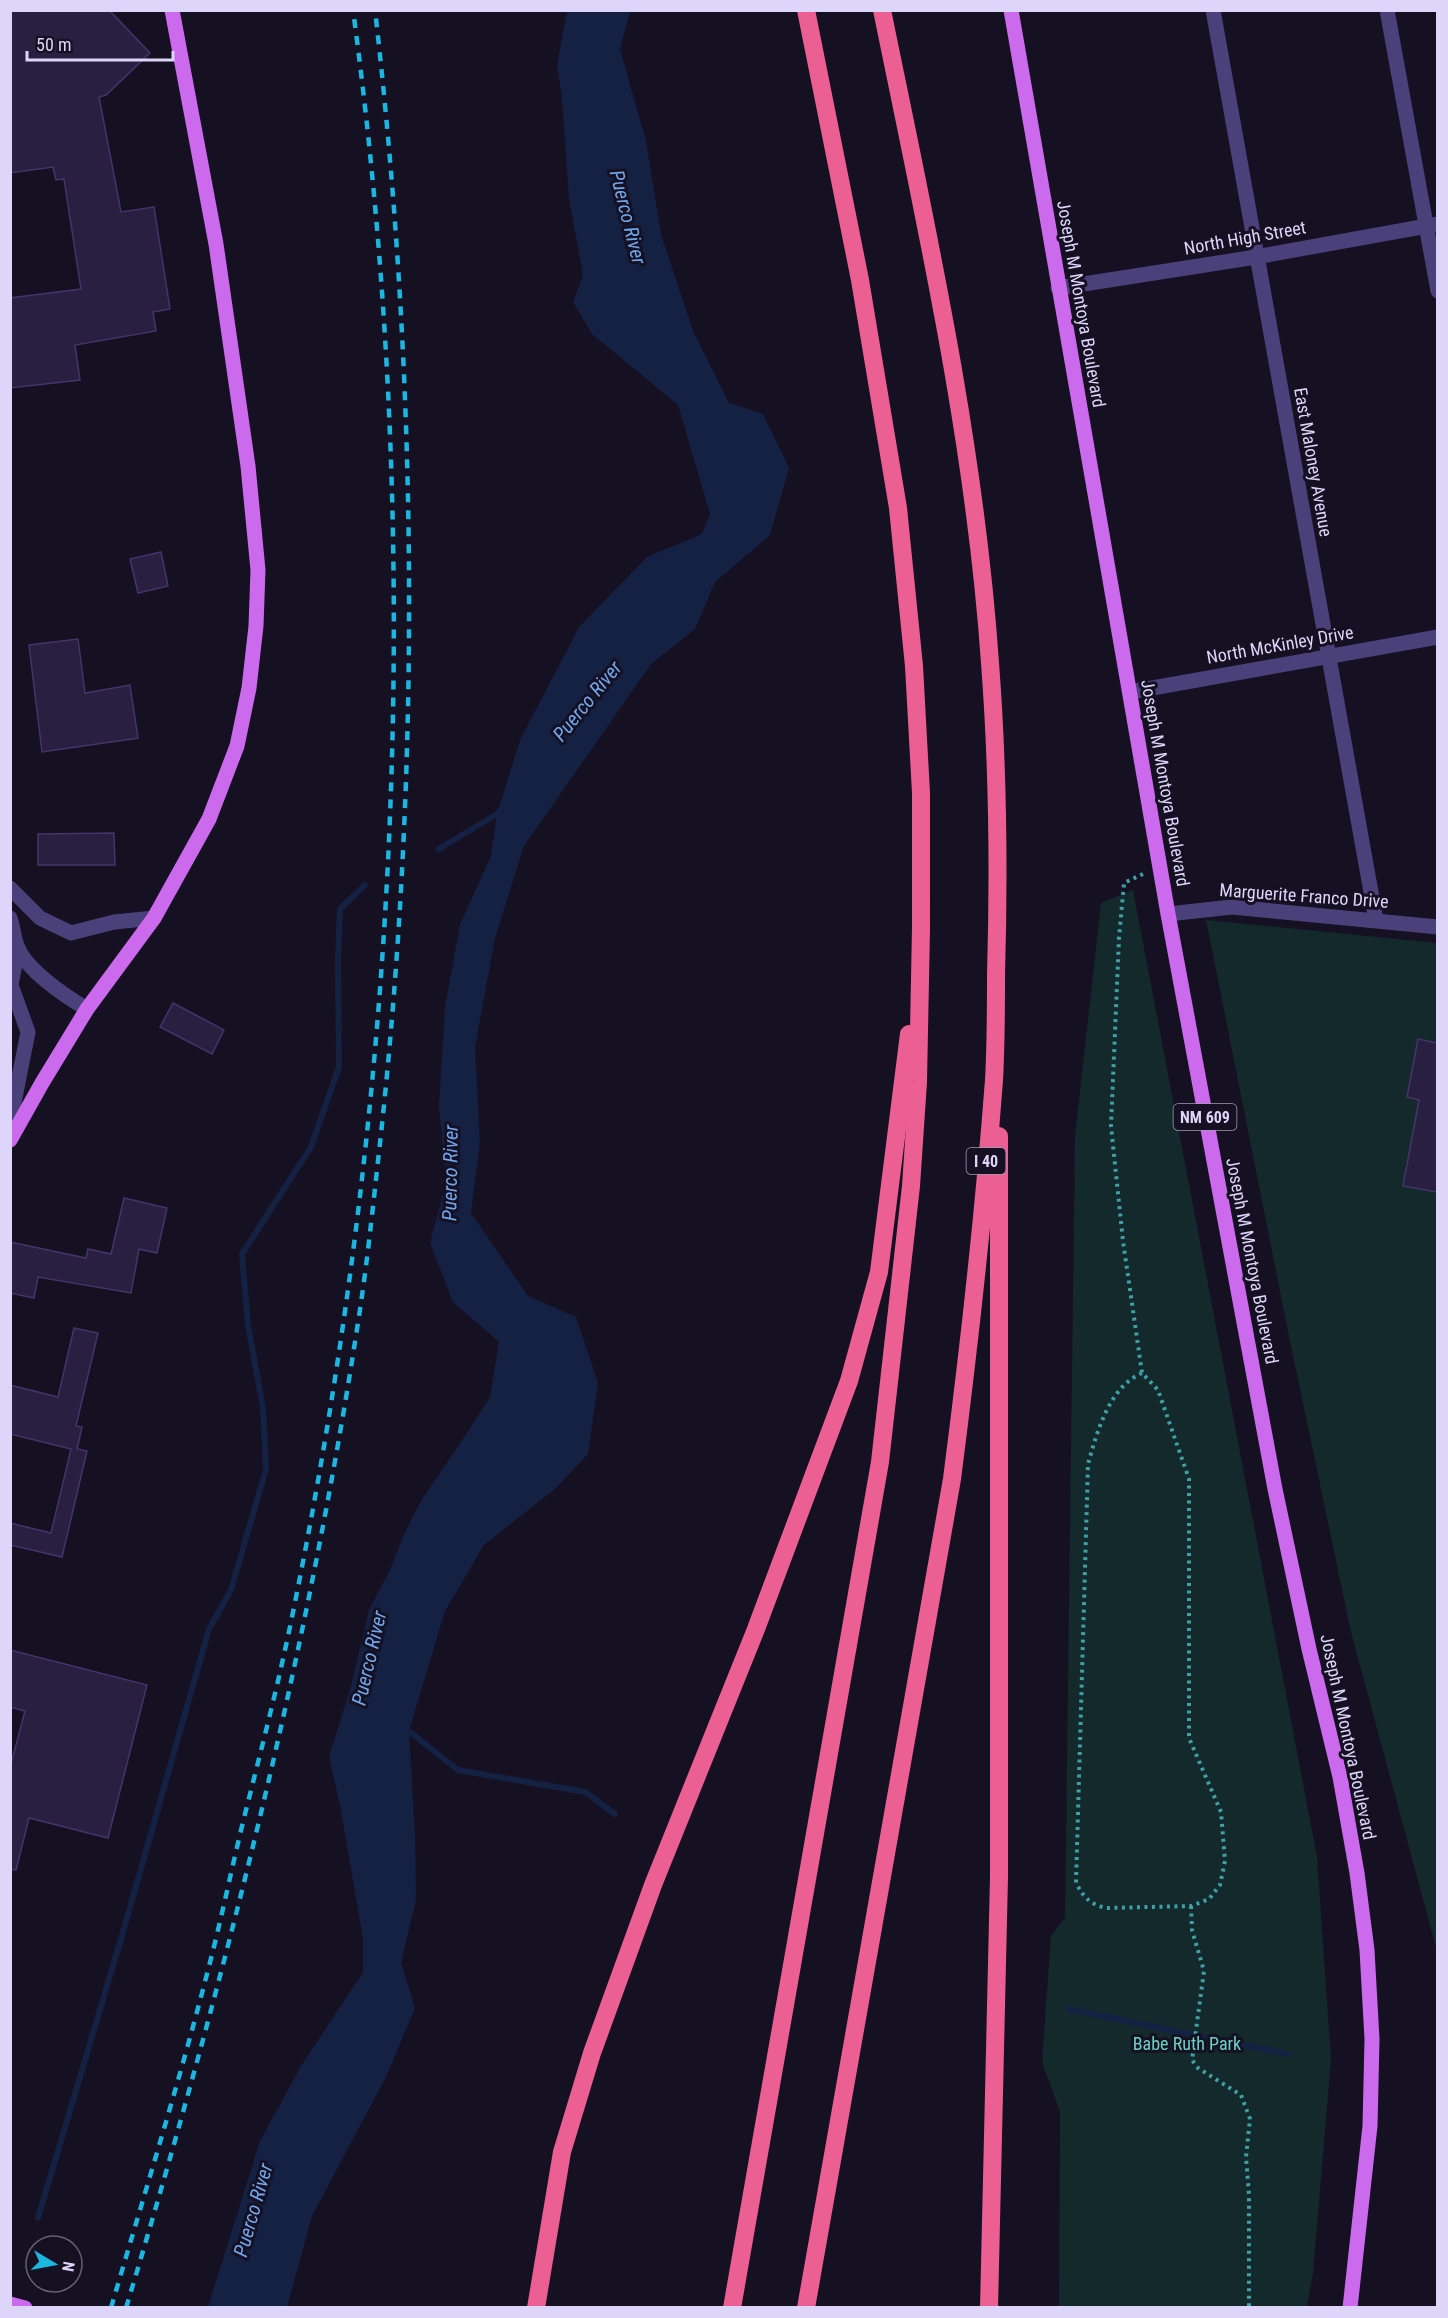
<svg xmlns="http://www.w3.org/2000/svg" width="1448" height="2318" font-family="'Roboto Condensed',sans-serif">
<style>
.green{fill:#14292b}
.water{fill:#142143}
.lines{fill:none;stroke-linecap:round;stroke-linejoin:round}
.stream{stroke:#142143;stroke-width:6}
.building{fill:#291f40;stroke:#44346a;stroke-width:1.5}
.path{stroke:#3da2a7;stroke-width:4;stroke-dasharray:3 4.5;stroke-linecap:butt}
.minor{stroke:#4a417b;stroke-width:15}
.major{stroke:#cb6aed;stroke-width:15}
.highway{stroke:#ec5f93;stroke-width:18}
.rail{stroke:#1bb7e1;stroke-width:4.5;stroke-dasharray:9 8;stroke-linecap:butt}
.labels{text-anchor:middle;stroke-width:6;stroke-linejoin:round;paint-order:stroke}
.shield{fill:#151122;stroke:#a29bb9;stroke-width:1.5}
.shield-label{font-size:16px;font-weight:bold;fill:#ded6fa}
.street-label{font-size:18px;fill:#ded6fa;stroke:#151122}
.park-label{font-size:18px;fill:#6bd2c3;stroke:#151122}
.water-label{font-size:20px;font-style:italic;fill:#70a6ee;stroke:#151122}
</style>
<rect width="100%" height="100%" fill="#151122"/>
<!-- green -->
<g class="green">
<path d="M1133 890 1317 1857 1331 2060 1313 2273 1307 2307H1059L1060 2112 1042 2062 1051 1936 1065 1918 1075 1136 1101 903Z"/>
<path d="M1206 920 1437 943V1951L1351 1632 1291 1346Z"/>
</g>
<!-- water -->
<path class="water" d="M567 11H630L620 49 646 141 661 234 693 331 729 403 763 414 789 468 770 535 715 582 695 629 651 664 524 846 495 938 475 1047 480 1142 471 1213 528 1296 576 1317 598 1383 588 1454 556 1488 484 1545 445 1611 409 1731 415 1835 416 1900 401 1963 415 2008 386 2077 312 2216 287 2307H208L260 2141 301 2066 363 1972V1939L340 1805 329 1757 351 1686 369 1610 390 1570 404 1534 422 1499 459 1445 490 1397 499 1342 453 1302 430 1243 446 1183 439 1105 445 1007 460 924 491 856 497 814 520 740 579 627 647 557 702 534 710 514 678 405 592 334 573 302 583 275 569 199 562 99 557 65Z"/>
<g class="lines">
<!-- stream -->
<g class="stream">
<path d="M439 849 497 814 501 809"/>
<path d="M405 1728 458 1770 585 1792 615 1814"/>
<path d="M1068 2009 1287 2054"/>
<path d="M38 2218 121 1939 209 1629 231 1590 266 1469 263 1408 248 1325 242 1254 311 1147 339 1067 338 960 340 909 365 885"/>
</g>
</g>
<!-- building -->
<g class="building">
<path d="M10 10H109L150 53 106 95 99 97 121 212 154 207 170 309 153 312 156 331 75 345 80 380 10 388V298L81 289 64 179 56 180 53 167 10 173Z"/>
<path d="M161 552 168 586 138 593 130 559Z"/>
<path d="M78 639 85 693 130 685 138 738 42 752 29 645Z"/>
<path d="M114 833 115 865H38V834Z"/>
<path d="M173 1003 224 1030 212 1054 160 1027Z"/>
<path d="M1418 1039 1437 1043V1192L1403 1186 1419 1100 1407 1097Z"/>
<path d="M124 1198 167 1208 157 1253 139 1249 131 1293 38 1277 34 1298 10 1293V1242L86 1258 88 1249 111 1254Z"/>
<path d="M74 1328 98 1333 76 1426 82 1427 77 1449 87 1451 62 1557 10 1545V1523L51 1533 71 1449 10 1434V1385L58 1397Z"/>
<path d="M10 1650 147 1685 108 1838 29 1818 16 1870 10 1869V1768L25 1711 10 1707Z"/>
</g>
<g class="lines">
<!-- path -->
<g class="path">
<path d="M1142 1373C1109 1387 1097 1432 1088 1464L1076 1883C1084 1898 1091 1905 1107 1908L1191 1906 1209 1899 1220 1885 1225 1861 1221 1812 1189 1738V1479L1158 1390 1142 1373 1123 1241 1111 1126 1119 938 1124 883 1145 873"/>
<path d="M1191 1906 1192 1930 1204 1971 1192 2060 1198 2068 1241 2095 1250 2119 1246 2157 1249 2195V2308"/>
</g>
<!-- minor -->
<g class="minor">
<path d="M1213 10 1376 920"/>
<path d="M1387 10 1438 291"/>
<path d="M1058 288 1256 257 1438 224"/>
<path d="M1130 692 1438 637"/>
<path d="M10 888 40 918 71 933 114 922 154 918"/>
<path d="M1168 914 1232 907 1438 927"/>
<path d="M10 918C13 927 14 937 17 946 26 970 65 996 87 1009"/>
<path d="M10 1123 28 1032 11 985 18 948"/>
</g>
<!-- major -->
<g class="major">
<path d="M1011 10 1168 914 1275 1489 1309 1649 1340 1777 1357 1873 1367 1950 1372 2039 1370 2126 1350 2308"/>
<path d="M10 1140 42 1083 87 1009 154 918 209 819 237 746 249 688 256 626 258 570 248 466 216 244 172 10"/>
<path d="M10 2304 25 2308"/>
</g>
<!-- highway -->
<g class="highway">
<path d="M536 2308 562 2152 592 2053 653 1885 756 1629 849 1381 879 1272 909 1034"/>
<path d="M732 2308 880 1462 911 1186 918 1082 921 928V793L914 666 898 508 860 280 806 10"/>
<path d="M806 2308 952 1479C969 1347 984 1213 994 1080 996 1045 996 1010 996 976 999 871 998 767 990 663 975 443 926 226 882 10"/>
<path d="M989 2308 999 1877V1136"/>
</g>
<!-- rail -->
<g class="rail">
<path d="M111 2308C144 2195 179 2083 208 1970 221 1921 231 1871 243 1822 260 1754 278 1686 292 1617 400 1090 425 544 353 10"/>
<path d="M126 2308C223 1986 306 1661 357 1329 367 1267 373 1205 380 1143 421 767 418 386 375 10"/>
</g>
</g>
<g class="labels">
<!-- shield labels -->
<g class="shield">
<rect x="1173.5" y="1104" width="63" height="26" rx="4.5"/>
<rect x="966.5" y="1148" width="39" height="26" rx="4.5"/>
</g>
<g class="shield-label">
<text x="1205" y="1123">NM 609</text>
<text x="986" y="1167">I 40</text>
</g>
<!-- street labels -->
<g class="street-label">
<text transform="translate(1245 238) rotate(-10)" y="6">North High Street</text>
<text transform="translate(1081 304) rotate(80)" y="6">Joseph M Montoya Boulevard</text>
<text transform="translate(1313 462) rotate(80)" y="6">East Maloney Avenue</text>
<text transform="translate(1280 645) rotate(-10)" y="6">North McKinley Drive</text>
<text transform="translate(1165 783) rotate(80)" y="6">Joseph M Montoya Boulevard</text>
<text transform="translate(1304 896) rotate(4)" y="6">Marguerite Franco Drive</text>
<text transform="translate(1252 1261) rotate(79)" y="6">Joseph M Montoya Boulevard</text>
<text transform="translate(1348 1737) rotate(78)" y="6">Joseph M Montoya Boulevard</text>
</g>
<!-- park labels -->
<g class="park-label">
<text x="1187" y="2050">Babe Ruth Park</text>
</g>
<!-- water labels -->
<g class="water-label">
<text transform="translate(628 217) rotate(76)" y="7">Puerco River</text>
<text transform="translate(587 701) rotate(-51)" y="7">Puerco River</text>
<text transform="translate(450 1173) rotate(-89)" y="7">Puerco River</text>
<text transform="translate(369 1658) rotate(-77)" y="7">Puerco River</text>
<text transform="translate(253 2210) rotate(-74)" y="7">Puerco River</text>
</g>
</g>
<!-- border -->
<rect width="1448" height="2318" fill="none" stroke="#ded6fa" stroke-width="24"/>
<!-- north arrow -->
<g transform="translate(54 2264) rotate(100)"><circle r="28" fill="#151122" stroke="#656078" stroke-width="1.5"/>
<path d="M0-4.5L10 22L0 15L-10 22Z" fill="#1bb7e1"/>
<text y="-9" font-size="16" font-weight="bold" text-anchor="middle" fill="#ded6fa">N</text>
</g>
<!-- scale -->
<path d="M27 51v9h146v-9" fill="none" stroke="#ded6fa" stroke-width="3"/>
<text x="36" y="51" font-size="18" fill="#ded6fa" stroke="#151122" stroke-width="4.5" paint-order="stroke">50 m</text>
</svg>
